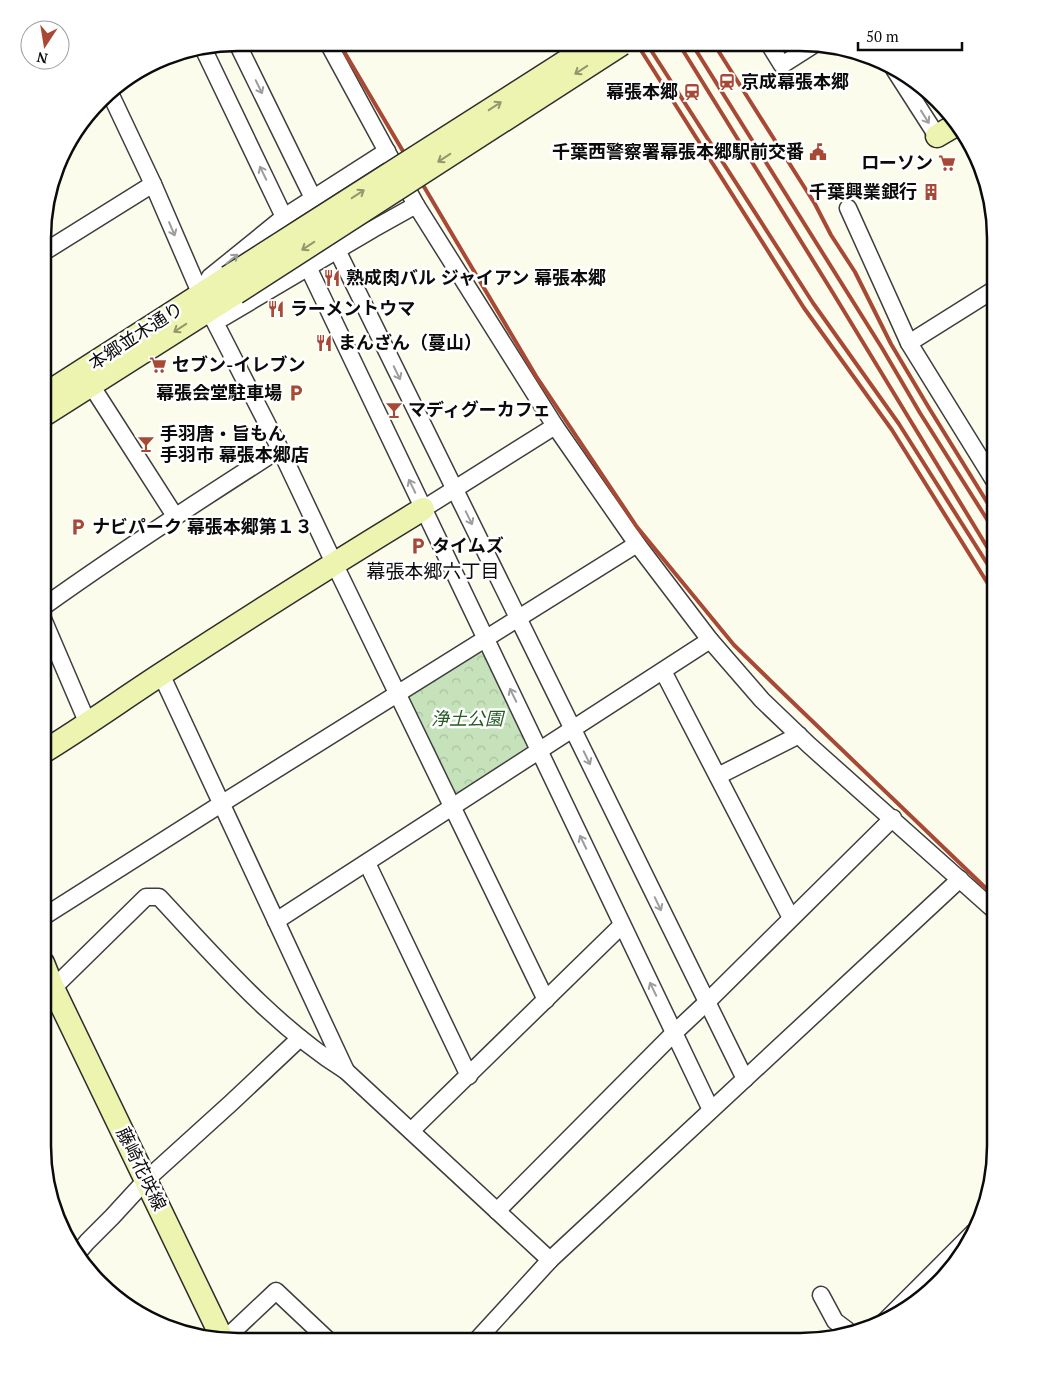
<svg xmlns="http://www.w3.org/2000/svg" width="1038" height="1384" font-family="'PT Serif','Noto Sans JP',serif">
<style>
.park{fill:url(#park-crowns)}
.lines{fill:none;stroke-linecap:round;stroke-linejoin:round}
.street-casing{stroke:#3e3e3e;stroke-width:19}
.secondary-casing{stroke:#2d2d2d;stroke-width:25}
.street{stroke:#fff;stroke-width:16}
.secondary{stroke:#edf4af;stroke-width:22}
.rail{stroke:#a84936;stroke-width:4}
.secondary-bridge-casing{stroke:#2d2d2d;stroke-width:25;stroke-linecap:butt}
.secondary-bridge{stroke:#edf4af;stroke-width:22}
.oneway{stroke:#93976d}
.oneway2{stroke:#9d9d9d}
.labels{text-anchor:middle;stroke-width:5;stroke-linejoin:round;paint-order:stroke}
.poi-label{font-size:18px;font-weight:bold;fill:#0b0b0b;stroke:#fff;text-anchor:start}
.street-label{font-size:18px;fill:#0b0b0b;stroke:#fff}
.park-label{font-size:18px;font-style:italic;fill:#255a25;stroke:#fff}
.neighbourhood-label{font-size:19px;fill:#0b0b0b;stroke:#fff}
.rim{fill:none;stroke:#0b0b0b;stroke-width:2.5}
</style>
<defs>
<pattern id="park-crowns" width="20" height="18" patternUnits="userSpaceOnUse" patternTransform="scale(1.25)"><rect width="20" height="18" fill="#c6e2ba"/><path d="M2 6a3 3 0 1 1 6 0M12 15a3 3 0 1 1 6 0" fill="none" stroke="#a9c19f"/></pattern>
</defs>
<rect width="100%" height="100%" fill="#fcfcec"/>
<!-- park -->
<path class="park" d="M476 652 487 654 529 741 527 753 461 797 452 794 407 702 409 692Z"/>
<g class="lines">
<!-- street casing -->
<g class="street-casing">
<g id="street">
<path d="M237 43 313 198"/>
<path d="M328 43 416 205 555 426 637 544 710 640 762 700 809 745 995 911"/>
<path d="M769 44 782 65 815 44"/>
<path d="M203 48 284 217"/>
<path d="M894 69 937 136"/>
<path d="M109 91 153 184 201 295 280 449 334 563 546 1000"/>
<path d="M848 208 909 343 995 482"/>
<path d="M337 250 745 1079"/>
<path d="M44 252 153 184"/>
<path d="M308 267 711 1110"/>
<path d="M206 284 210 277 284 217 387 151"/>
<path d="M209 310 224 317 373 229 416 205"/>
<path d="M909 343 995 289"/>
<path d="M91 385 175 516"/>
<path d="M423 509 555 426"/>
<path d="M43 607C121 551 200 500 280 449"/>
<path d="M43 619 88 724"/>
<path d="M663 671 791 918"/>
<path d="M161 674 346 1071"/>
<path d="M718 776 799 735"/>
<path d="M367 863 469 1076"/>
<path d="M43 917 221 804 637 544"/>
<path d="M276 921 710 640"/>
<path d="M43 998 146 897H159C217 959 274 1026 346 1071L550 1260"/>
<path d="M411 1131 622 925"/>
<path d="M497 1211 674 1033 706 1003 893 818"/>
<path d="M77 1254 87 1242 112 1217 146 1180 231 1103 300 1038"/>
<path d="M821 1295 835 1321 847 1330"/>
<path d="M884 1322 974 1232"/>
<path d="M224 1340 276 1291 328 1340"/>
<path d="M476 1341 550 1260 960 879"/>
</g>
</g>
<!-- secondary casing -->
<g class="secondary-casing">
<g id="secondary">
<path d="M937 136 954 126"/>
<path d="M44 395 228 277"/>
<path d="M44 415 236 293"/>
<path d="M43 752C84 727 123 699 163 673 249 617 336 562 423 509"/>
<path d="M43 963 53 988 223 1340"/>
</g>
</g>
<!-- street -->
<use href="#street" class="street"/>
<!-- secondary -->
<use href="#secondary" class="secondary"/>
<!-- rail -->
<g class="rail">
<path d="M339 43 536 376 637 527 734 645 781 691 995 897"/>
<path d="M637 44 804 308 892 430 995 595"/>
<path d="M647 44 813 303 899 424 995 576"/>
<path d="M679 44 833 293 995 560"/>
<path d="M692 44 882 348 920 413 995 532"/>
<path d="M714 44 815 204 831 235 855 272 891 344 929 408 995 515"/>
</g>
<!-- secondary-bridge casing -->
<g class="secondary-bridge-casing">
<g id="secondary-bridge">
<path d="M228 277 593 44"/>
<path d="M236 293 622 44"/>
</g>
</g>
<!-- secondary-bridge -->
<use href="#secondary-bridge" class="secondary-bridge"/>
</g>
<!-- one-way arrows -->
<defs><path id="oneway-shaft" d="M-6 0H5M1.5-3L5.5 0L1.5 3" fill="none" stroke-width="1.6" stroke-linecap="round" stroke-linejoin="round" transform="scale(1.25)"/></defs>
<g class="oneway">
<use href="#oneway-shaft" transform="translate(581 70) rotate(147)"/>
<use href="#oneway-shaft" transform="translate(495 106) rotate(-33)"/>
<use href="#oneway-shaft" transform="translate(444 158) rotate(147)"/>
<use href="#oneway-shaft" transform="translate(358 194) rotate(-33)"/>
<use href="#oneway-shaft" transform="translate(308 246) rotate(147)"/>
<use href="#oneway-shaft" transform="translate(180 328) rotate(147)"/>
</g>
<g class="oneway2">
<use href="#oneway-shaft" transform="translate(259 87) rotate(64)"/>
<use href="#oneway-shaft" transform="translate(925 117) rotate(58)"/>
<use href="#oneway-shaft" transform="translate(263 173) rotate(-116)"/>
<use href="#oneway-shaft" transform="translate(172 229) rotate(67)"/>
<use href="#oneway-shaft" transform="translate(232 259) rotate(-39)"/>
<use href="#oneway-shaft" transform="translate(397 373) rotate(64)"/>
<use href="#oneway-shaft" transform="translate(412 486) rotate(-116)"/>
<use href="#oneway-shaft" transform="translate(469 518) rotate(64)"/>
<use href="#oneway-shaft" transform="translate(513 695) rotate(-116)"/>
<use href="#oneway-shaft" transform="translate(587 758) rotate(64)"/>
<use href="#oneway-shaft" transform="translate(583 842) rotate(-116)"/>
<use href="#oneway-shaft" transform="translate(658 904) rotate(64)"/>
<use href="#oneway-shaft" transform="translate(653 989) rotate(-116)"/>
</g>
<!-- icons -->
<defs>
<g id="station-bare" transform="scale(1.35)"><path d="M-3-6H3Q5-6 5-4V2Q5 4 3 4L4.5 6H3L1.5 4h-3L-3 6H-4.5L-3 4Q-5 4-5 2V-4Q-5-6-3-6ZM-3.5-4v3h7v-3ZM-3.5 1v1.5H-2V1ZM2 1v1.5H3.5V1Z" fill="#a84936" stroke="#fff" stroke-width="2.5" paint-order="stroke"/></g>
<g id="civic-bare" transform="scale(1.35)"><path d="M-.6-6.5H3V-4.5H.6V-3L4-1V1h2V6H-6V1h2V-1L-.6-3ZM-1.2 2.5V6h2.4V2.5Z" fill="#a84936" stroke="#fff" stroke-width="2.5" paint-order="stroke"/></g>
<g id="supermarket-bare" transform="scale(1.35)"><path d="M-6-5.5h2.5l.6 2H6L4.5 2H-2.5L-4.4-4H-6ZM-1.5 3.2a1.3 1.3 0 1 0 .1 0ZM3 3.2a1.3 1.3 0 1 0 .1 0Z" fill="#a84936" stroke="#fff" stroke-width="2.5" paint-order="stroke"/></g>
<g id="building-bare" transform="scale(1.35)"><path d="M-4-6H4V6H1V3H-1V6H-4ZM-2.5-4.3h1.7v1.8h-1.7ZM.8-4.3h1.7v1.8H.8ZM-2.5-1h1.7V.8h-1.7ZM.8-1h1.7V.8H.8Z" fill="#a84936" stroke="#fff" stroke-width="2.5" paint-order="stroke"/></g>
<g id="restaurant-bare" transform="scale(1.35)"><path d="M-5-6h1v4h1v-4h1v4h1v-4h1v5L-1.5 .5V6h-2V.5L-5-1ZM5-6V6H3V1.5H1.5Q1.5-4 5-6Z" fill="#a84936" stroke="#fff" stroke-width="2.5" paint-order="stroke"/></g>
<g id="parking-bare" transform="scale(1.35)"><path d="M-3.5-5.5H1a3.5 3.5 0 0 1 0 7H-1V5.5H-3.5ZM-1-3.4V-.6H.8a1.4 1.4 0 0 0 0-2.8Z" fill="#a84936" stroke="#fff" stroke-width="2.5" paint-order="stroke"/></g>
<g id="bar-bare" transform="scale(1.35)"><path d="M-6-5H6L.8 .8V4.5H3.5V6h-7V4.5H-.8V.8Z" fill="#a84936" stroke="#fff" stroke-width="2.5" paint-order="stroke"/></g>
</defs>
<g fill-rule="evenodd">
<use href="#station-bare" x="727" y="82"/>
<use href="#station-bare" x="692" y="92"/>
<use href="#civic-bare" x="818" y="152"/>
<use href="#supermarket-bare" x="947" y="163"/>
<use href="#building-bare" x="931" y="192"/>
<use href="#restaurant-bare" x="332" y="278"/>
<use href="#restaurant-bare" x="276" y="309"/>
<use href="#restaurant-bare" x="324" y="343"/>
<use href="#supermarket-bare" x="158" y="365"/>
<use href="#parking-bare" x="296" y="393"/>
<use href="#bar-bare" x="394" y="410"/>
<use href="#bar-bare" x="146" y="444"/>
<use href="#parking-bare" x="78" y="527"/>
<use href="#parking-bare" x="418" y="546"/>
</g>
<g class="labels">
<!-- poi labels -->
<g class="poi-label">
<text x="741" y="88">京成幕張本郷</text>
<text x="678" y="98" text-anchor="end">幕張本郷</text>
<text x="804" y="158" text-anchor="end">千葉西警察署幕張本郷駅前交番</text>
<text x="933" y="169" text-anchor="end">ローソン</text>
<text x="917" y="198" text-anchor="end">千葉興業銀行</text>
<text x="346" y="284">熟成肉バル ジャイアン 幕張本郷</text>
<text x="290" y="315">ラーメントウマ</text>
<text x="338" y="349">まんざん（蔓山）</text>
<text x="172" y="371">セブン-イレブン</text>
<text x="282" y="399" text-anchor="end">幕張会堂駐車場</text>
<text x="408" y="416">マディグーカフェ</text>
<text x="160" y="440">手羽唐・旨もん<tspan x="160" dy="21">手羽市 幕張本郷店</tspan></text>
<text x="92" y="533">ナビパーク 幕張本郷第１３</text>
<text x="432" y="552">タイムズ</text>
</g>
<!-- street labels -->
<g class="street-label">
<text transform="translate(136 336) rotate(-33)" y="6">本郷並木通り</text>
<text transform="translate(141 1169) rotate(64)" y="6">藤崎花咲線</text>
</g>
<!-- park labels -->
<g class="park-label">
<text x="467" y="725">浄土公園</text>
</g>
<!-- neighbourhood labels -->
<g class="neighbourhood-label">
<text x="433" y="578">幕張本郷六丁目</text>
</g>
</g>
<!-- crop -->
<path d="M0 0H1038V1384H0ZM238 51H800A187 187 0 0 1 987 238V1146A187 187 0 0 1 800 1333H238A187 187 0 0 1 51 1146V238A187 187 0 0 1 238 51Z" fill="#fff" fill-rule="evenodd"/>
<path class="rim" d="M238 51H800A187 187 0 0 1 987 238V1146A187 187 0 0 1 800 1333H238A187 187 0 0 1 51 1146V238A187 187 0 0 1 238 51Z"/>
<!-- north arrow -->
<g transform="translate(45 45) rotate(192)"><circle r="24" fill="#ffffff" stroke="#9d9d9d"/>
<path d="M0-4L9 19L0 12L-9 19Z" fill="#a84936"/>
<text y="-8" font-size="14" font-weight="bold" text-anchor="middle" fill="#0b0b0b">N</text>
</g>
<!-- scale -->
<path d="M858 42v8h104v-8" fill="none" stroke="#0b0b0b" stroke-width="2.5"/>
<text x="866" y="42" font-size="15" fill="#0b0b0b" stroke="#ffffff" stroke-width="4" paint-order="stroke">50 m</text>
</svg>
